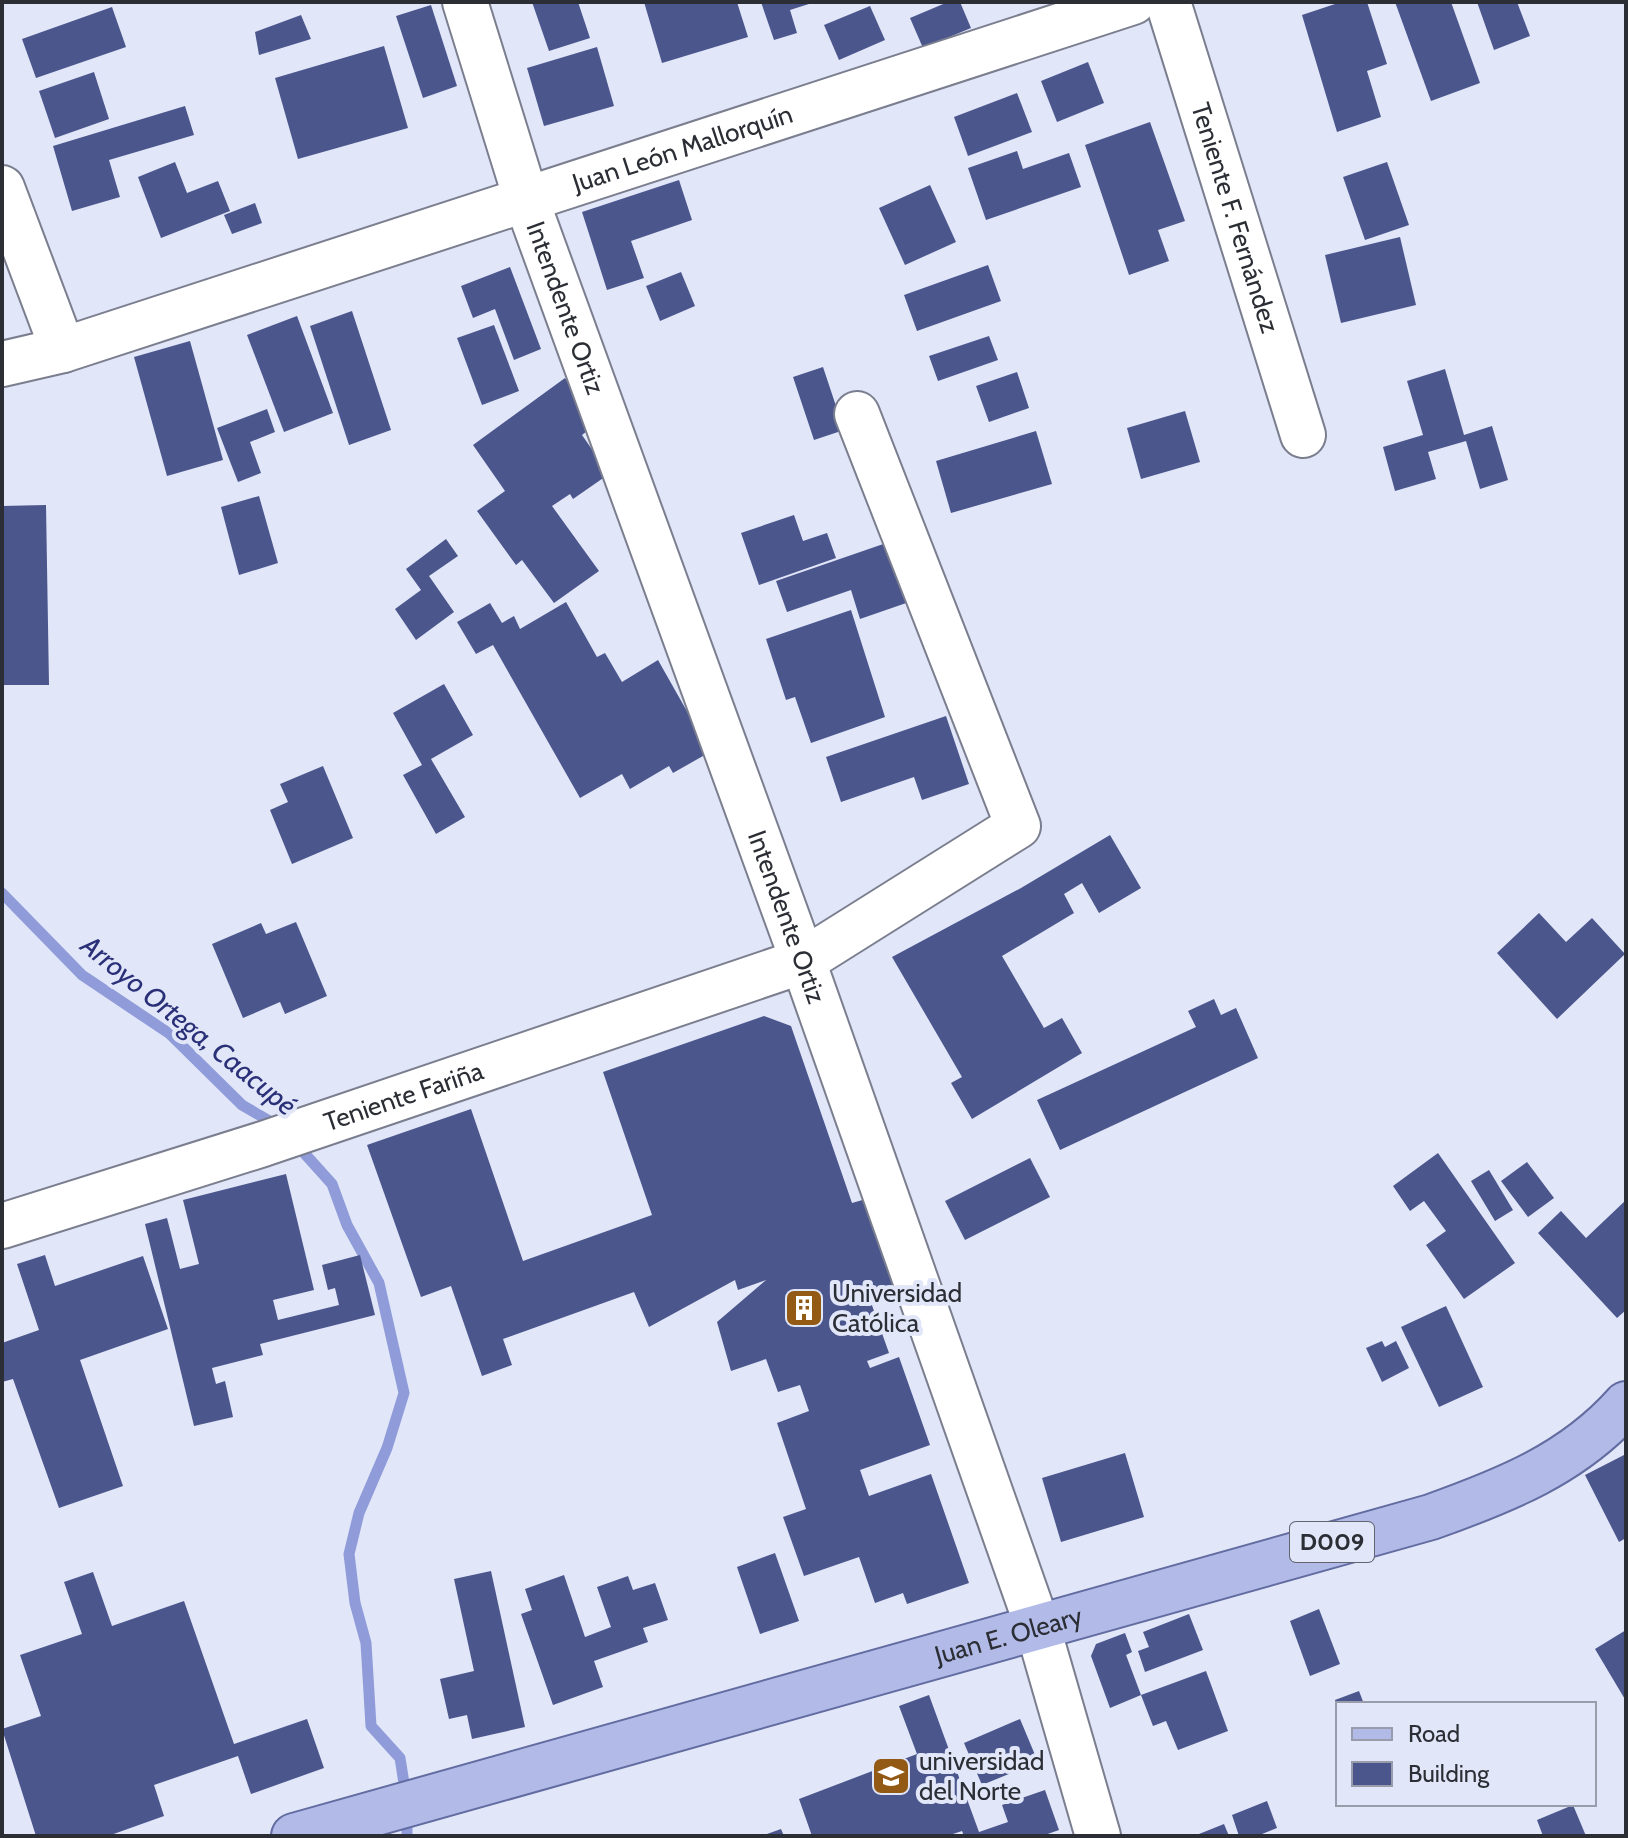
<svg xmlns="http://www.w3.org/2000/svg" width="1628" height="1838" font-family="Cabin,sans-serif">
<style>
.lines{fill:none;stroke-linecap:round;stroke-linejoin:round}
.stream{stroke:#8f9cd9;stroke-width:11}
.building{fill:#4b568d}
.minor-casing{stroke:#7a7e8e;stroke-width:48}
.major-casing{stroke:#626ca0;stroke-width:48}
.minor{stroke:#fff;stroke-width:44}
.major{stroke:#b2bbe8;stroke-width:44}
.labels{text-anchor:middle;stroke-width:8;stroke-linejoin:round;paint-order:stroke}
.shield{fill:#e1e6f8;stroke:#626570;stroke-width:2}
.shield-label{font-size:24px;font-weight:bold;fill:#2c2e35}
.street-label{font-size:26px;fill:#2c2e35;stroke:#e1e6f8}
.poi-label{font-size:26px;fill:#2c2e35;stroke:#e1e6f8;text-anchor:start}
.water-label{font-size:28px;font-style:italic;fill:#2a3078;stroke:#e1e6f8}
</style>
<rect width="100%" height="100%" fill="#e1e6f8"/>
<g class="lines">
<!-- stream -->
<g class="stream">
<path d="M2 893 82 975 170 1034 242 1105 278 1126"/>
<path d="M296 1144 332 1184 347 1225 379 1283 404 1393 387 1448 359 1513 349 1554 355 1603 366 1643 371 1726 400 1758 406 1796"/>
<path d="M407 1813V1836"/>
</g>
</g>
<!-- building -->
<g class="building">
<path d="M532 2H578L590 38 549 51Z"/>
<path d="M644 2H737L748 37 662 63Z"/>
<path d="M761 2H812V3L790 10 797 33 774 40Z"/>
<path d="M948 2H960L971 28 923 48 910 18Z"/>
<path d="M1341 2H1367L1387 64 1367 71 1381 117 1337 132 1302 15Z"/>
<path d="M1395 2H1451L1480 83 1431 101Z"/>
<path d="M1477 2H1517L1530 36 1494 50Z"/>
<path d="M431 5 457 86 423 98 396 16Z"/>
<path d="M870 6 885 40 839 60 824 25Z"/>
<path d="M112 7 126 47 36 78 22 39Z"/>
<path d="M301 15 311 39 259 55 255 32Z"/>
<path d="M384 46 408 128 298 159 275 78Z"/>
<path d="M597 47 614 106 544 126 527 68Z"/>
<path d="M1088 62 1104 103 1057 122 1041 81Z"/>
<path d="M94 72 109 119 55 138 39 91Z"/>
<path d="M1017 93 1032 132 968 156 954 117Z"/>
<path d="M185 106 194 135 109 160 120 197 72 211 53 146Z"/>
<path d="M1150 122 1185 221 1158 230 1169 261 1129 275 1085 145Z"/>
<path d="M1017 151 1023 169 1069 153 1081 187 986 220 968 168Z"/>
<path d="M175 162 187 193 218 181 230 211 161 238 138 177Z"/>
<path d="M1387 162 1409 225 1365 240 1343 177Z"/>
<path d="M679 180 692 220 631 241 644 278 607 290 582 212Z"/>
<path d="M930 185 956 242 905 265 879 208Z"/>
<path d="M255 203 262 223 232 234 224 215Z"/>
<path d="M1400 237 1416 305 1341 323 1325 255Z"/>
<path d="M988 265 1001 301 917 331 904 295Z"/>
<path d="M510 267 541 349 514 360 495 309 473 318 461 286Z"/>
<path d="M681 272 695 306 660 321 646 286Z"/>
<path d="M352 311 391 430 349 445 310 326Z"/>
<path d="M297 316 333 413 284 432 247 335Z"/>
<path d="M494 325 519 391 482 405 457 338Z"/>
<path d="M989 336 998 360 938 381 929 356Z"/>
<path d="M190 341 223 460 167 476 134 357Z"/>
<path d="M823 367 844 430 814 440 793 377Z"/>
<path d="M1445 369 1464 435 1492 426 1508 480 1480 489 1466 441 1428 452 1436 479 1395 491 1383 447 1423 435 1407 381Z"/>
<path d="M1017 372 1029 408 989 422 976 386Z"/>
<path d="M565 378 597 423 582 435 609 474 573 499 570 494 552 506 599 571 554 603 522 560 516 565 477 511 505 491 473 445Z"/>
<path d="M267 409 275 432 250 442 261 473 238 482 217 428Z"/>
<path d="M1185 411 1200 462 1141 479 1127 428Z"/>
<path d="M1036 431 1052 484 951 513 936 461Z"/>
<path d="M259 496 278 563 239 575 221 507Z"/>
<path d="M46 505 49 685H2V506Z"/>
<path d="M794 515 803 541 827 533 836 558 759 585 741 533Z"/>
<path d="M446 539 458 556 429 576 454 612 416 640 395 609 421 590 406 569Z"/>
<path d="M892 541 912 601 860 619 851 590 787 612 776 581Z"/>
<path d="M566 602 597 657 605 653 622 682 658 660 710 752 673 773 669 766 630 789 622 774 580 798 493 645 476 654 457 622 490 603 502 623 514 616 520 629Z"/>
<path d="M851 610 885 717 811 743 795 697 786 700 766 639Z"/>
<path d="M444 684 473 735 431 759 465 817 436 834 403 775 422 765 393 713Z"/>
<path d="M946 716 969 784 922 800 914 777 841 802 826 757Z"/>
<path d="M323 766 353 838 292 864 270 810 288 802 280 784Z"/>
<path d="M1110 835 1141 888 1099 913 1082 883 1064 894 1074 913 1002 956 1044 1028 1062 1018 1082 1053 972 1119 951 1083 962 1077 892 957 1021 888Z"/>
<path d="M1539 913 1566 942 1592 918 1625 954 1557 1019 1497 953Z"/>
<path d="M296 922 327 996 285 1014 280 1002 243 1018 212 944 261 923 266 934Z"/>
<path d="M1214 999 1221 1015 1236 1008 1258 1058 1060 1150 1037 1100 1196 1027 1188 1011Z"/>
<path d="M764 1016 791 1026 852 1203 866 1199 896 1284 868 1294 889 1353 867 1361 870 1368 899 1357 930 1445 860 1470 869 1496 931 1474 969 1583 907 1604 903 1593 875 1603 859 1557 804 1576 783 1517 806 1509 777 1423 809 1411 800 1385 778 1392 766 1359 731 1371 717 1322 766 1280 738 1290 735 1280 649 1327 634 1292 503 1339 512 1365 482 1376 451 1286 421 1297 367 1145 471 1109 523 1261 652 1215 603 1072Z"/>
<path d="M1438 1153 1515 1263 1464 1299 1426 1245 1446 1231 1424 1201 1410 1211 1393 1186Z"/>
<path d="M1030 1158 1050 1197 965 1240 945 1201Z"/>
<path d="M1527 1162 1554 1198 1528 1217 1501 1181Z"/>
<path d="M1489 1170 1513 1210 1495 1221 1471 1181Z"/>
<path d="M286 1174 314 1290 273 1300 278 1320 339 1305 335 1288 328 1290 322 1265 360 1255 375 1315 260 1344 263 1355 212 1368 216 1384 225 1381 233 1417 194 1426 145 1224 167 1218 180 1269 199 1264 183 1200Z"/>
<path d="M1626 1200V1310L1617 1318 1538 1233 1561 1211 1586 1238Z"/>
<path d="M45 1255 55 1286 143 1256 168 1329 80 1360 123 1486 59 1508 13 1379 2 1382V1343L39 1330 17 1264Z"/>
<path d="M1446 1306 1483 1387 1439 1407 1401 1327Z"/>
<path d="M1382 1341 1385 1347 1396 1341 1409 1368 1382 1382 1366 1348Z"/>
<path d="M1125 1453 1144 1517 1061 1542 1042 1478Z"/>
<path d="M1624 1455 1626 1538 1619 1542 1585 1475Z"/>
<path d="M775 1553 799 1621 760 1634 737 1567Z"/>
<path d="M491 1571 525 1727 472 1739 467 1715 449 1719 440 1679 474 1671 454 1579Z"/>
<path d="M93 1572 112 1626 184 1601 234 1744 307 1719 324 1768 251 1794 238 1756 154 1785 164 1816 108 1836H36L2 1729 41 1716 20 1655 82 1634 64 1582Z"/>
<path d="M564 1575 585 1637 611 1627 597 1587 628 1576 633 1590 655 1583 668 1620 643 1628 648 1642 594 1661 603 1687 553 1705 521 1614 532 1610 525 1589Z"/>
<path d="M1319 1609 1340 1664 1310 1676 1290 1621Z"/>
<path d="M1189 1614 1203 1650 1145 1672 1138 1651 1149 1647 1143 1632Z"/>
<path d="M1626 1630V1701L1595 1649Z"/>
<path d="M1125 1633 1132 1652 1126 1655 1141 1695 1206 1671 1228 1731 1178 1750 1166 1721 1153 1726 1141 1695 1110 1708 1091 1656 1096 1644Z"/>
<path d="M1359 1691 1364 1704H1336L1335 1700Z"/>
<path d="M929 1695 979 1832 1008 1822 1002 1805 1045 1790 1059 1830 1042 1836H964L962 1831 947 1836H812L799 1799 917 1754 899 1706Z"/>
<path d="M1020 1719 1038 1762 982 1785 964 1743Z"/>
<path d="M1267 1801 1277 1828 1257 1836H1239L1232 1815Z"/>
<path d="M1573 1805 1586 1836H1543L1537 1820Z"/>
<path d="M1224 1824 1229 1836H1194Z"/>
<path d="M781 1829 784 1836H761Z"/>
</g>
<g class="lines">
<!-- minor casing -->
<g class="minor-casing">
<g id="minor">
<path id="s1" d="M465 2 527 202 803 961 1037 1625 1098 1836"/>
<path id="s2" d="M1168 2 1303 435"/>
<path d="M2 188 63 350"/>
<path id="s3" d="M2 364 63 350 1133 2"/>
<path id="s4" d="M2 1226 263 1144 803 961 1018 826 857 414"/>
</g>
</g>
<!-- major casing -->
<g class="major-casing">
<g id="major">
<path id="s5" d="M294 1836 1431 1517C1504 1491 1573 1464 1626 1404"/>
</g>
</g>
<!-- minor -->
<use href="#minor" class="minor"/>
<!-- major -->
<use href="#major" class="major"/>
</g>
<!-- icons -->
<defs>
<g id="building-square" transform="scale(2)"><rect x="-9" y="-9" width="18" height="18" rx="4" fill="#935a16" stroke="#e1e6f8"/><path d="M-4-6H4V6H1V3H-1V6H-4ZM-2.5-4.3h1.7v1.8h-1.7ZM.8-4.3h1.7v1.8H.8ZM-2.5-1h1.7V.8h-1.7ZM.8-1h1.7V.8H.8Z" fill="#fff"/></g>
<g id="university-square" transform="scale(2)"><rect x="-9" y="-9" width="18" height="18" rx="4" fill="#935a16" stroke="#e1e6f8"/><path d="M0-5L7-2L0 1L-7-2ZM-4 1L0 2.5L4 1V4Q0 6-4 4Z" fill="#fff"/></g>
</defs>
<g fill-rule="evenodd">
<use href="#building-square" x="804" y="1308"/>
<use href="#university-square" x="891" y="1776"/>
</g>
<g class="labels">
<!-- shield labels -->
<rect class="shield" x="1290" y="1522" width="84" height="40" rx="6"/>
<g class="shield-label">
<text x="1332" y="1550">D009</text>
</g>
<!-- street labels -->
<g class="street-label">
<text dy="9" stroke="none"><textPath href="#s3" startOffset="714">Juan León Mallorquín</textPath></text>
<text dy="9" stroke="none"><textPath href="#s2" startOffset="226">Teniente F. Fernández</textPath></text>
<text dy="9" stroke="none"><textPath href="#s1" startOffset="322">Intendente Ortiz</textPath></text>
<text dy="9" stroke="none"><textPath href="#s1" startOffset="970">Intendente Ortiz</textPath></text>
<text dy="9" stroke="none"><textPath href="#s4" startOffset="422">Teniente Fariña</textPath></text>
<text dy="9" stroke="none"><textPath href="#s5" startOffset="742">Juan E. Oleary</textPath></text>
</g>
<!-- poi labels -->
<g class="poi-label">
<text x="832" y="1302">Universidad<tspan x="832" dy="30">Católica</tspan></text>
<text x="919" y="1770">universidad<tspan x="919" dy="30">del Norte</tspan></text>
</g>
<!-- water labels -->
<g class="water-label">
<text transform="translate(189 1025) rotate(39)" y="10">Arroyo Ortega, Caacupé</text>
</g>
</g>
<!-- border -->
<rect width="1628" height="1838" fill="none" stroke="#2c2e35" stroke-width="8"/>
<!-- legend -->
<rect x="1336" y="1702" width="260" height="104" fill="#e1e6f8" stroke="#999caa" stroke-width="2"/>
<rect x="1352" y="1728" width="40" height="12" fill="#b2bbe8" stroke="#999caa" stroke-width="2"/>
<text x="1408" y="1742" font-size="24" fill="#2c2e35">Road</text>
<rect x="1352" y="1762" width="40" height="24" fill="#4b568d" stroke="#999caa" stroke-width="2"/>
<text x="1408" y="1782" font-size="24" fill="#2c2e35">Building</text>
</svg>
